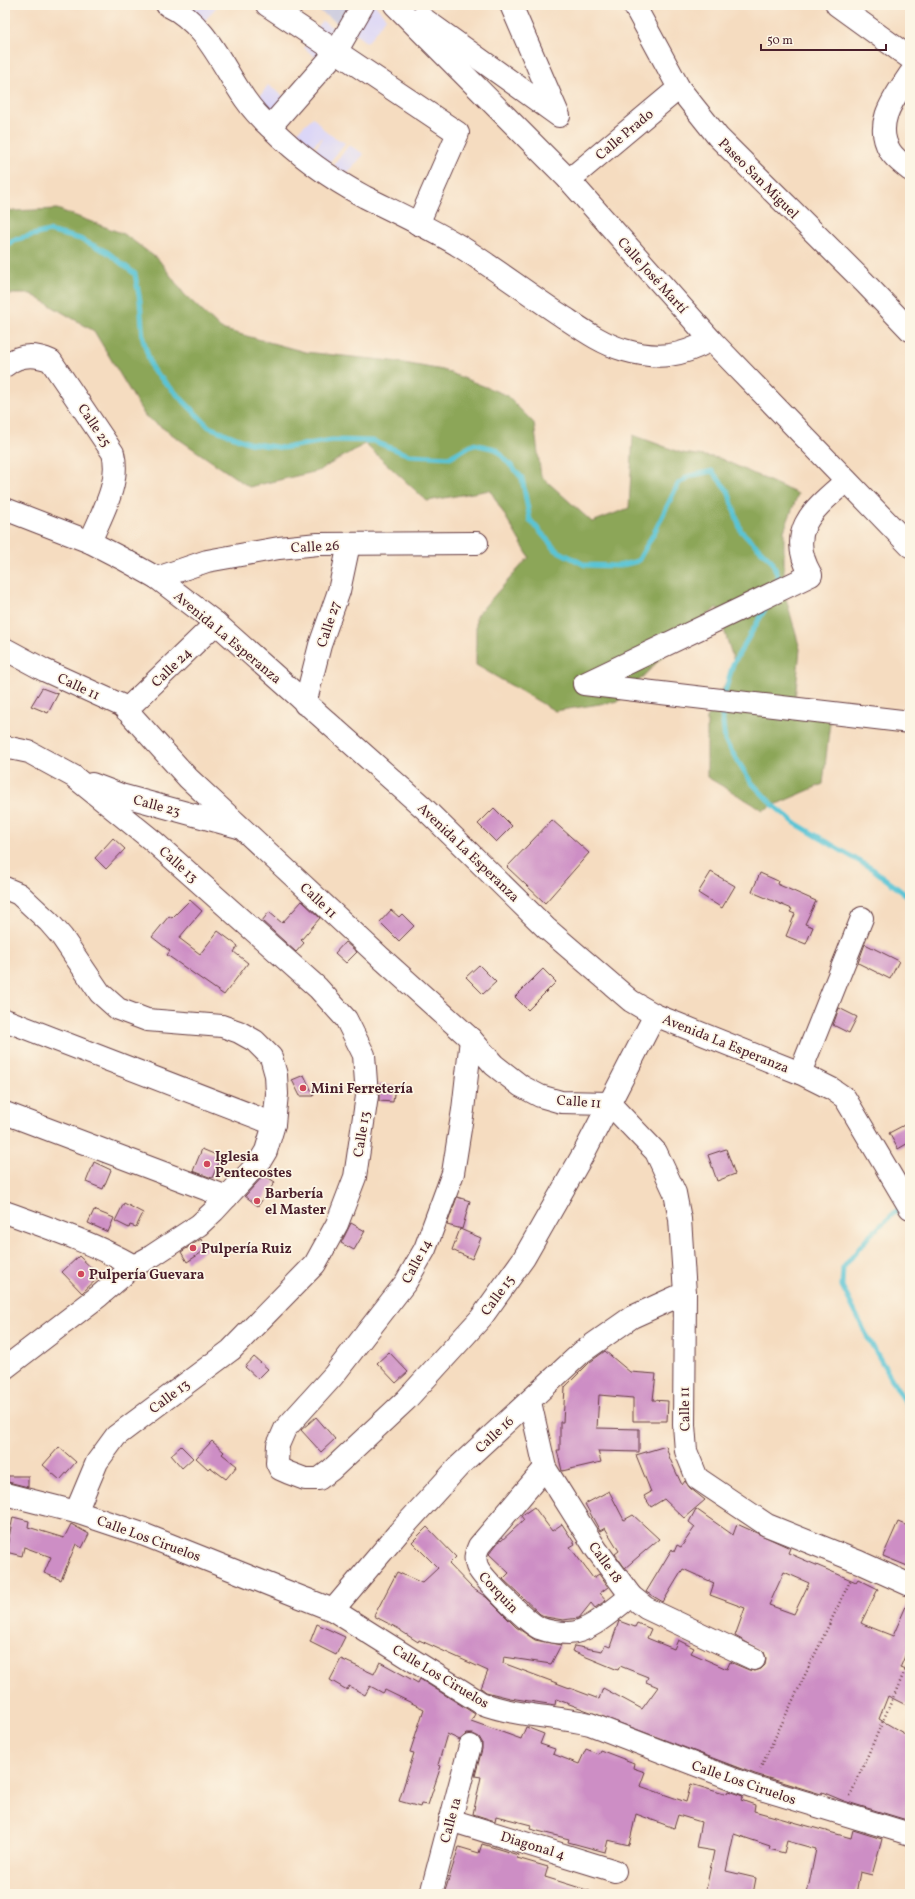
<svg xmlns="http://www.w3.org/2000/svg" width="915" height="1899" font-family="Vollkorn,serif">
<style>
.built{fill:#dbd6f7}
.industrial{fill:#c1c2dd}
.forest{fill:#8ca659;stroke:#6b6242}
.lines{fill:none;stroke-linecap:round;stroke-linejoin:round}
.stream{stroke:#5ac4d5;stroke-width:5}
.building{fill:#cd8ec5;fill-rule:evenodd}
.minor-casing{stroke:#643b41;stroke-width:24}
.major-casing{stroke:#643b41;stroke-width:24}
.path{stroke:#643b41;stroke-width:2.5;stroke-dasharray:1 3;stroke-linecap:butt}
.minor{stroke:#fff;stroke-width:22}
.major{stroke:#fff;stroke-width:22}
.poi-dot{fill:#d1495b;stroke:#fcf5e5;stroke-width:1.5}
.labels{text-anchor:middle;stroke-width:3.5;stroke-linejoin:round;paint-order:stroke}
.street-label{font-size:14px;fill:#4a1f2b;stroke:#fcf5e5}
.poi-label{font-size:14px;font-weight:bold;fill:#4a1f2b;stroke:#fcf5e5;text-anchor:start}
</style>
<rect width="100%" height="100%" fill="#fcf5e5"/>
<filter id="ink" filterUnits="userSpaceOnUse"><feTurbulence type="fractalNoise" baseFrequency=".025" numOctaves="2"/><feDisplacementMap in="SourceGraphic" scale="8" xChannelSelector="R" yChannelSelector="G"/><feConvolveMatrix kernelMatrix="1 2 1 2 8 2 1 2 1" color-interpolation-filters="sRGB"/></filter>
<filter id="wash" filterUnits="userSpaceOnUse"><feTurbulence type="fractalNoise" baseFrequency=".012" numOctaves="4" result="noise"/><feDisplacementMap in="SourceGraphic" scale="16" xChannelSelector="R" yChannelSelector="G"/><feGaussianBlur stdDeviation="0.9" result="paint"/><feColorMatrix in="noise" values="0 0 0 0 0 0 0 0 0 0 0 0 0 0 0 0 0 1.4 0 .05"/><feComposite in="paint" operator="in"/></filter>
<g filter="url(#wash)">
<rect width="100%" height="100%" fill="#f5dcc0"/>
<!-- built -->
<g class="built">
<path d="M190 5H218L201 25 187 9Z"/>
<path d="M370 5H375L386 18 367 43 353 32Z"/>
<path d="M322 21 340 32 319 60 304 48Z"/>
<path d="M268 85 287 99 270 117 255 103Z"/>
<path d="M313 117 327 133 345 143 325 168 310 157 325 135 310 148 297 132Z"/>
<path d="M349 145 364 154 346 175 334 165Z"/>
</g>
<!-- industrial -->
<path class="industrial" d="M310 5H359L347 29Z"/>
<!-- forest -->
<path class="forest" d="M5 203 11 211 57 209 124 234 159 260 184 294 221 329 305 352 392 361 443 370 506 395 534 423 541 476 592 522 629 508 633 435 682 453 719 458 798 494 784 531V591L800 649 795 699 830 722 823 784 763 810 707 777V718L735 665 717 607 666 653 619 701 555 711 476 665V616L529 557 490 490 427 501 365 444 318 471 249 487 145 416 94 331 31 294H5Z"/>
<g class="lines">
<!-- stream -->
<g class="stream">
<path d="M5 248 13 240 49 231 80 239 107 252 135 274 140 301 143 339 152 369 209 427 249 443 283 448 332 440 373 441 409 455 450 457 473 444 496 449 522 478 530 520 556 550 585 565 618 566 638 561 655 531 678 484 689 476 712 471 728 491 741 531 772 561 781 584"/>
<path d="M724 695 733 664 768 604"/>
<path d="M721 705 725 741 751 782 773 805 795 823 874 870 910 898"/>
<path d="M903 1205 870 1235 843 1268 842 1286 869 1340 905 1402 910 1408"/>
</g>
</g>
<g id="blocks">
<!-- building -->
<g class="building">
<path d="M42 688 58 694 48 713 31 706Z"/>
<path d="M494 808 512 826 496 842 478 824Z"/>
<path d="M552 820 589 853 545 903 507 867Z"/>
<path d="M113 838 125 849 106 869 95 858Z"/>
<path d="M711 872 735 886 722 908 698 893Z"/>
<path d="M760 873 778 881 777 884 816 901 805 924 813 927 806 944 786 936 795 914 790 912 792 909 752 892Z"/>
<path d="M190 900 202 911 179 938 200 954 218 931 238 946 234 952 248 963 224 995 167 955 170 951 152 937 169 916 172 918Z"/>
<path d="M302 901 320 918 301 940 304 943 296 952 262 921 269 912 282 923Z"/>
<path d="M391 910 399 917 402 914 414 926 399 941 380 922Z"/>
<path d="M345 942 357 952 346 963 335 953Z"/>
<path d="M865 944 899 961 890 979 858 963Z"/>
<path d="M479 965 496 982 483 994 466 977Z"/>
<path d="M543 969 556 982 528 1010 515 997Z"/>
<path d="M839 1008 857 1017 849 1033 833 1025Z"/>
<path d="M304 1075 314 1096H300L292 1080Z"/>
<path d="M379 1084 395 1086 393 1102 379 1101Z"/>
<path d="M910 1122V1142L898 1149 889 1133Z"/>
<path d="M202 1149 221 1157 212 1178 193 1171Z"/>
<path d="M726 1149 735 1174 717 1181 708 1155Z"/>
<path d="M94 1162 111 1170 103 1189 86 1182Z"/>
<path d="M264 1175 275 1182 258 1206 245 1196Z"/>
<path d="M457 1197 470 1201 462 1229 447 1225Z"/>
<path d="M124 1203 143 1213 136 1227 130 1225 129 1228 115 1221Z"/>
<path d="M94 1210 114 1218 108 1232 88 1223Z"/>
<path d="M351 1223 365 1231 354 1250 341 1243Z"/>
<path d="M460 1229 481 1238 472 1259 452 1250Z"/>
<path d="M201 1239 207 1249 187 1262 181 1252Z"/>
<path d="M79 1256 100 1276 82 1293 62 1272Z"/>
<path d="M605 1351 630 1372 656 1374 653 1400 668 1401 667 1421H633V1398L599 1395 597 1428 639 1429V1452L598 1451 601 1462 562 1471 557 1450H560V1422H563L565 1387 590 1362Z"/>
<path d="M389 1352 408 1372 396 1383 377 1363Z"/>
<path d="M254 1357 268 1369 258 1379 245 1367Z"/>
<path d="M316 1417 335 1439 321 1452 301 1430Z"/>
<path d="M212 1441 224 1452 222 1454 237 1466 226 1479 210 1467 208 1469 196 1458Z"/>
<path d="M181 1446 193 1458 182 1468 171 1455Z"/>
<path d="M666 1446 670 1459 682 1485 685 1481 690 1488 705 1500 684 1518 664 1499 651 1507 644 1496 651 1492 636 1455Z"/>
<path d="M59 1447 76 1462 60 1480 43 1465Z"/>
<path d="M8 1476H28V1487L8 1482Z"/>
<path d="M609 1491 624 1520 633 1515 659 1539 625 1568 615 1554 619 1551 605 1528 600 1531 585 1504Z"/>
<path d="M534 1507 552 1531 562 1524 575 1544 570 1547 593 1578 599 1574 608 1587 600 1593 606 1600 595 1608 591 1603 579 1618 563 1620 546 1617 540 1614 503 1579 509 1573 489 1554 500 1540 501 1541 524 1520 521 1516Z"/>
<path d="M696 1509 733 1535 737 1524 790 1548 788 1553 856 1582 858 1579 878 1589 861 1623 865 1625 893 1636 910 1597V1644L900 1668 910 1672V1707L888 1696 879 1719 910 1737V1821L844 1801 822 1792 821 1794 755 1774 556 1699 555 1705 510 1698 486 1692 481 1688 488 1671 419 1640 418 1642 401 1631V1630L374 1616 397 1572 422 1583 438 1568 412 1542 427 1527 456 1557 449 1564 472 1588 486 1597 516 1627 535 1640 561 1645 551 1664 504 1657 503 1663 599 1699 603 1688 642 1709 658 1687 646 1682 648 1677 620 1666 618 1670 572 1651 574 1646 602 1651 605 1645 610 1647 619 1621 635 1627 637 1623 651 1629 647 1638 674 1649 678 1640 694 1648 691 1653 727 1669 730 1662 749 1670 755 1671 761 1669 765 1665 766 1658 764 1652 735 1636 745 1608 710 1595 714 1583 683 1569 663 1602 646 1592 672 1549 674 1552 677 1545 681 1547 695 1527 689 1522ZM784 1572 809 1583 794 1614 769 1605Z"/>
<path d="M13 1517 29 1521 28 1527 64 1538 71 1524 89 1534 82 1548 76 1544 61 1580 44 1573 51 1557 24 1547 22 1556 6 1552Z"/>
<path d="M898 1522 910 1527V1567L883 1556Z"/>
<path d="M317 1624 345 1637 336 1655 310 1642Z"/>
<path d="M341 1659 374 1674 380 1662 418 1683 420 1679 475 1714 471 1721 521 1739 526 1727 544 1734 540 1744 555 1749 553 1754 579 1764 586 1749 598 1754 600 1750 634 1763 633 1768 645 1772 640 1786 686 1802 691 1784 724 1794 727 1793 728 1791 743 1796 741 1800 755 1805 754 1811 851 1838 853 1830 882 1839 872 1875 860 1872 856 1894H807L816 1849 787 1841 784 1853 769 1849 770 1846 734 1834 726 1871 756 1878 753 1894H705L714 1851 696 1848 701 1822 678 1815 674 1828 636 1814 629 1845 608 1840 605 1852 568 1842 569 1839 530 1829 531 1825 496 1816 495 1821 473 1814 481 1777 475 1776 482 1749V1742L479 1737 473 1734H466L460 1740 447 1734 438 1765 441 1766 428 1805 421 1804 420 1807 399 1801 414 1753 410 1752 424 1709 385 1690 383 1693 370 1686 365 1695 349 1686 347 1690 330 1680Z"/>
<path d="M482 1844 518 1855 517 1858 548 1867 545 1877 590 1891 589 1894H444L459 1847 479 1853Z"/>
</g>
</g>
</g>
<g filter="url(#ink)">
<use href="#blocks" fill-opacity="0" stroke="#643b41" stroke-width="1"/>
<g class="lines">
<!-- minor casing -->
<g class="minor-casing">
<g id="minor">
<path d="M167 5C206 23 222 66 245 99 252 109 261 119 270 127 297 154 331 179 365 197 397 213 430 228 461 247 494 268 526 292 559 314 579 327 600 343 624 350 658 360 680 357 711 340"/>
<path d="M267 5 458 133 418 224"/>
<path d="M395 5 569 180 711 340 910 546"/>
<path d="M634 5 679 88 718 137 864 282 910 330"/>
<path d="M837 5 910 58"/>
<path d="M421 17 559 116 511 5"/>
<path d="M910 74C895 97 873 123 890 151 894 158 904 165 910 170"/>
<path d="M270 127 336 52 363 5"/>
<path d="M569 180 679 88"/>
<path d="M5 366C19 354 35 354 51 361L113 453C121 483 101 515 90 542"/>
<path d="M846 481C814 509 785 530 811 575L584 684 910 722"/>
<path d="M5 509 90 542 123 559 157 578 216 623 424 808 546 928 631 1001 655 1015 800 1073 832 1089 845 1098 910 1208"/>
<path d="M157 578 207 561 279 548 318 544 477 543"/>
<path d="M5 649 44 670 123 706 188 778 380 957 471 1039 494 1065 521 1086 540 1096 561 1102 609 1103 656 1152 675 1193 680 1219 685 1293 684 1425 686 1451 697 1478 767 1525 859 1562 910 1585"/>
<path d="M305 704 320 645 339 591 349 544"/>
<path d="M126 710 216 623"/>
<path d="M5 747 29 752 73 776 153 841 318 988 346 1019 364 1055 367 1096 355 1177 337 1224 315 1264 231 1350 116 1436 97 1462 76 1512"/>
<path d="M92 784 121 795 238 827"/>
<path d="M5 1020 274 1124"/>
<path d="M471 1039 463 1110 453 1173 425 1249 406 1282 333 1376 285 1429 278 1445 277 1463 280 1469 289 1473 305 1479H319L331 1470 406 1400 481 1318 524 1258 585 1151 655 1015"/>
<path d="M800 1073 862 918"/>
<path d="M5 1113 227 1197"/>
<path d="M5 1212C49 1228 93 1243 134 1266"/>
<path d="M530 1402 545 1468 596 1549 631 1596 646 1608 754 1659"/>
<path d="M545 1468 479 1546C476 1553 474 1558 477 1566 481 1577 527 1622 539 1628 547 1631 560 1633 569 1633 589 1633 615 1608 631 1596"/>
<path d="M5 1494 76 1512 145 1535 333 1610 481 1703C515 1716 554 1716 590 1724L751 1786 910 1834"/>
<path d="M333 1610 399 1532 460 1465 582 1352 632 1317 685 1293"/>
<path d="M450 1820 615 1871"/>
<path d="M431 1894 470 1746"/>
</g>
</g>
<!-- major casing -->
<g class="major-casing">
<path id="major" d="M5 888 19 894 49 922 62 937 100 993 118 1009 147 1020 222 1026 239 1032 255 1041 271 1057 276 1075 277 1094 274 1124 266 1151 260 1161 214 1211 199 1225 152 1256 134 1266 99 1296 5 1368"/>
</g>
<!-- path -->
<g class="path">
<path d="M760 1769 851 1579"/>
<path d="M850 1796 910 1659"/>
</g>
<!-- minor -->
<use href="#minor" class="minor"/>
<!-- major -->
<use href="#major" class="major"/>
</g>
</g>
<!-- markers -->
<g class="poi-dot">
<circle cx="303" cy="1088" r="4"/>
<circle cx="207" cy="1164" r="4"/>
<circle cx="257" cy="1201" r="4"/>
<circle cx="193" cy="1248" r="4"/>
<circle cx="81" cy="1274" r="4"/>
</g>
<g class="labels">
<!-- street labels -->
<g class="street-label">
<text transform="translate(624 134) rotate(-40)" y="5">Calle Prado</text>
<text transform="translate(759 178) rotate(45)" y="5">Paseo San Miguel</text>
<text transform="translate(653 275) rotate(48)" y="5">Calle José Martí</text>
<text transform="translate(95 425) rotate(56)" y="5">Calle 25</text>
<text transform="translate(315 546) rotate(-3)" y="5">Calle 26</text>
<text transform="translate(328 624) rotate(-72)" y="5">Calle 27</text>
<text transform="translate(228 637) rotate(40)" y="5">Avenida La Esperanza</text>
<text transform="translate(171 667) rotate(-44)" y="5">Calle 24</text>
<text transform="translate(79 686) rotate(25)" y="5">Calle 11</text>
<text transform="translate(157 805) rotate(15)" y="5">Calle 23</text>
<text transform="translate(469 852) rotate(44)" y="5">Avenida La Esperanza</text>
<text transform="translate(179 864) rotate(42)" y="5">Calle 13</text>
<text transform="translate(319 900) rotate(43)" y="5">Calle 11</text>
<text transform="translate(726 1043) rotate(22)" y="5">Avenida La Esperanza</text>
<text transform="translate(579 1101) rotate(4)" y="5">Calle 11</text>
<text transform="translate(361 1134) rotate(-81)" y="5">Calle 13</text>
<text transform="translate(416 1261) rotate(-62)" y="5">Calle 14</text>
<text transform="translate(497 1295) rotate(-54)" y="5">Calle 15</text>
<text transform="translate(169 1396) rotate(-37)" y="5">Calle 13</text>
<text transform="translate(684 1409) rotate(-91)" y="5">Calle 11</text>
<text transform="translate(494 1434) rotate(-43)" y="5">Calle 16</text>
<text transform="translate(149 1538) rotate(20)" y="5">Calle Los Ciruelos</text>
<text transform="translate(606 1562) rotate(54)" y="5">Calle 18</text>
<text transform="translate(499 1592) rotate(47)" y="5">Corquin</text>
<text transform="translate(441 1676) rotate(31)" y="5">Calle Los Ciruelos</text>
<text transform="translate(744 1782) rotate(19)" y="5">Calle Los Ciruelos</text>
<text transform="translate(450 1820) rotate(-75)" y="5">Calle 1a</text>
<text transform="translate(533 1845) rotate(17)" y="5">Diagonal 4</text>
</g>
<!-- poi labels -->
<g class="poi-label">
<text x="311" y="1093">Mini Ferretería</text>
<text x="215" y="1161">Iglesia<tspan x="215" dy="16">Pentecostes</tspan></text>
<text x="265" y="1198">Barbería<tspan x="265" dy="16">el Master</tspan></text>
<text x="201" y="1253">Pulpería Ruiz</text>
<text x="89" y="1279">Pulpería Guevara</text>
</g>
</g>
<!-- margin -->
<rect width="915" height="1899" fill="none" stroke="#fcf5e5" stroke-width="20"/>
<!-- scale -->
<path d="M761 44v6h125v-6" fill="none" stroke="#4a1f2b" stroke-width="2"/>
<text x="767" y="44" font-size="12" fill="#4a1f2b" stroke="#fcf5e5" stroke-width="3" paint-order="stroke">50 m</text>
</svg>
